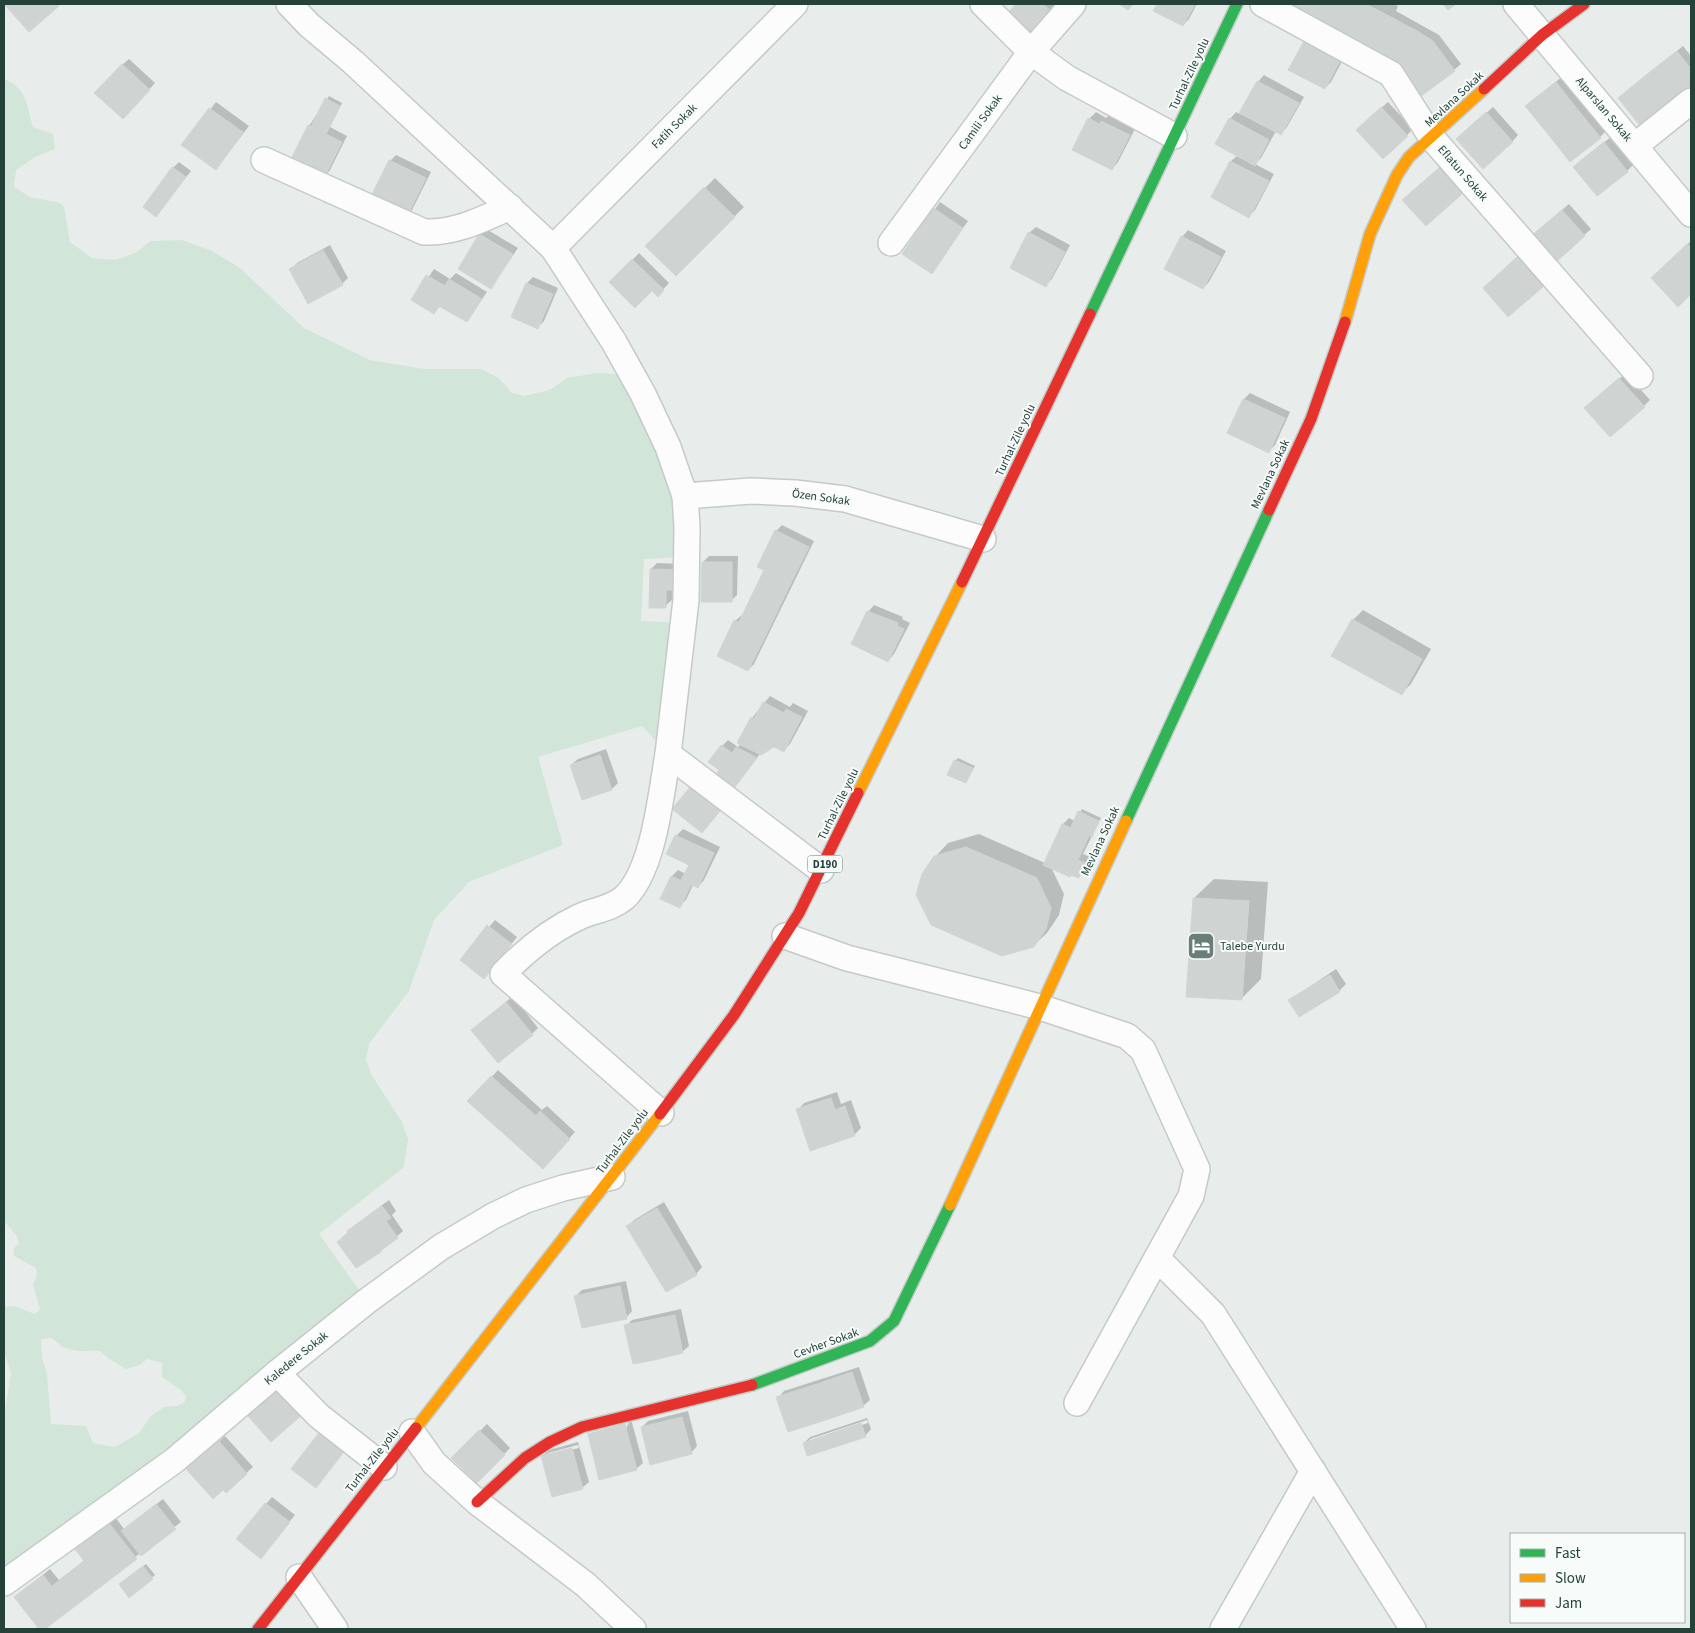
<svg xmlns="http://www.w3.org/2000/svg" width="1695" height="1633" font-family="'Source Sans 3',sans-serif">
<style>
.green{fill:#d1e6d8;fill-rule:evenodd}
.shadow{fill:#0003;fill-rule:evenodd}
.building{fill:#cfd4d2;stroke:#d1d6d4}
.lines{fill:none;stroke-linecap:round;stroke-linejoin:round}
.street-casing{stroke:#c5cac8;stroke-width:28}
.fast-casing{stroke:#c3cbc8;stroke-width:14}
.slow-casing{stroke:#c3cbc8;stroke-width:14}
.jam-casing{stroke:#c3cbc8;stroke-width:14}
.street{stroke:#fcfcfc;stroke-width:25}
.fast{stroke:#30b455;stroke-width:11}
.slow{stroke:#ff9f0a;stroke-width:11}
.jam{stroke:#e5322d;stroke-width:11}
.labels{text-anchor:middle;stroke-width:4;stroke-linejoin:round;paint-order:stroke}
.shield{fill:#f7fbf9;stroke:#637a73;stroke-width:1}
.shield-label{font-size:11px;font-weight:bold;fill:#24423a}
.street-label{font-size:12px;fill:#24423a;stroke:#f7fbf9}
.poi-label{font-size:12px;fill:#24423a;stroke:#f7fbf9;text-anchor:start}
</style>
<rect width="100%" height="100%" fill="#e8edeb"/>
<!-- green -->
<path class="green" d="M4 79C28 89 26 104 33 127L53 134 55 149 35 157 16 170 14 187 30 197 60 203 64 207 70 242 92 258 115 260 135 253 151 241 182 240 210 250 239 267 304 328 370 360 425 369H481L499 378 512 393 524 396 550 390 567 378 597 373 633 375 668 447 688 557 644 559 641 621 683 623 668 754 642 726 538 757 563 845 469 882 434 920 409 991 369 1044 366 1060 371 1074 402 1122 408 1139 404 1167 319 1234 367 1301 4 1583V1419L11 1373 4 1351V1307L14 1306 35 1314 40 1309 33 1285 37 1275 36 1268 14 1256V1248L19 1243 16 1235 4 1221ZM50 1338C56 1340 58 1344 63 1347 75 1353 88 1350 100 1351L109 1359 126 1369 140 1365 147 1359 162 1363V1377C170 1383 180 1388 186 1396L185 1402 177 1406 164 1407 151 1416 139 1433 115 1447 93 1443 86 1426 51 1424 47 1373 42 1358 41 1339Z"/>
<!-- shadow -->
<g class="shadow">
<path d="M5 4H60L29 31Z"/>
<path d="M1018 4H1056L1059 6 1031 36 1008 15Z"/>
<path d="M1158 4H1197L1189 19 1183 25 1155 11Z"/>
<path d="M1284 4H1393L1398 6 1396 11 1439 35 1461 64 1454 70Z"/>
<path d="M1311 36 1346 54 1331 82 1325 88 1305 42Z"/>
<path d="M1683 46 1691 56V85L1641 125 1626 92Z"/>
<path d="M129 59 155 83 129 112 122 65Z"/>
<path d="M1264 75 1304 97 1287 127 1281 134 1276 131 1261 158 1255 164 1274 174 1255 210 1249 216 1212 197 1231 161 1238 155 1230 119 1236 112 1240 114 1258 82Z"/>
<path d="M1563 76 1606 131 1600 137 1533 100Z"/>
<path d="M329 96 342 103 330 127 347 136 330 170 324 177 309 126Z"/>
<path d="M216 102 249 126 216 169 183 145Z"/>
<path d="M1388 102 1413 129 1407 135 1363 124Z"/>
<path d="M1493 107 1518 135 1512 142 1464 133Z"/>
<path d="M1096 112 1106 118 1109 115 1135 129 1118 162 1112 169 1089 119Z"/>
<path d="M1611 137 1633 165 1627 171 1581 160Z"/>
<path d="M396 155 431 172 412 210 406 216 390 161Z"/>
<path d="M179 162 191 171 156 215 173 168Z"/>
<path d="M1446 162 1468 187 1426 225 1410 193Z"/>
<path d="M715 178 744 207 676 274 647 246Z"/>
<path d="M940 202 968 221 932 273 904 253Z"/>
<path d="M1569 204 1591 229 1555 261 1539 230Z"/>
<path d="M1036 227 1070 245 1052 279 1046 285 1029 233Z"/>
<path d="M486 229 518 248 491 288 480 235Z"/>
<path d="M1188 230 1226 251 1209 282 1203 288 1182 237Z"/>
<path d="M1691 241V293L1678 305 1659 272Z"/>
<path d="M330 245 348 278 342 284 291 270 297 263Z"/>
<path d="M1524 252 1548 280 1542 286 1491 282Z"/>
<path d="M639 253 669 283 658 295 652 289 611 282Z"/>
<path d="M434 269 450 279 456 273 487 292 467 321 440 306 434 313 413 300Z"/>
<path d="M533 277 558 288 544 321 538 327 527 283Z"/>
<path d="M1626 373 1650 400 1644 406 1592 402Z"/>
<path d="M1250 393 1290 412 1275 445 1269 451 1244 399Z"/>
<path d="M782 525 814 541 754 664 748 670 735 621 742 615 744 616 766 570 776 531Z"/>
<path d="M709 556H738L737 595 731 601 703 562Z"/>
<path d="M657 563 682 564 672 589V600L665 606 651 569Z"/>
<path d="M874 605 903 617 902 619 910 623 894 654 888 661 868 612Z"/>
<path d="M1363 610 1431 649 1411 684 1401 694 1353 620Z"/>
<path d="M770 696 790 707 793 703 808 711 790 744 784 750 774 746 760 754 732 789 721 770 722 746 728 740 738 747 741 744 739 742 752 718Z"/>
<path d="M606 749 618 783 612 789 571 765 578 759Z"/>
<path d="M958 758 975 766 966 782 955 761Z"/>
<path d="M697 782 726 804 702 832 674 809Z"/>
<path d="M1082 809 1101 818 1083 854 1091 857 1085 870 1078 876 1051 867 1064 894 1059 915 1047 933 1033 946 935 857 948 843 979 834 1045 863 1063 824 1069 818 1075 821Z"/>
<path d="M683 829 720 847 704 880 698 887 693 885 686 900 679 906 672 876 678 870 686 874 690 864 668 854 676 836Z"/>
<path d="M1214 879 1268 882 1261 979 1241 999 1188 995 1194 898Z"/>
<path d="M495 920 517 937 490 971 461 960Z"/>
<path d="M1336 969 1346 984 1339 991 1299 1016 1290 1000Z"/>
<path d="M513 996 538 1028 532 1034 479 1024Z"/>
<path d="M498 1070 542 1110 547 1106 575 1132 549 1161 469 1101Z"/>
<path d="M837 1092 841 1104 851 1100 861 1128 855 1134 811 1149 798 1110 804 1103Z"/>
<path d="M389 1200 396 1211 392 1215 403 1231 381 1251 356 1267 338 1242 355 1225Z"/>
<path d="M664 1202 702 1267 696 1274 628 1226 634 1220Z"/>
<path d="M626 1281 632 1311 626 1318 576 1296 582 1290Z"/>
<path d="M681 1309 689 1346 682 1352 626 1326 632 1320Z"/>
<path d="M859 1367 870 1400 863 1406 778 1398 784 1391Z"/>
<path d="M688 1411 697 1446 691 1453 642 1427 648 1421Z"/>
<path d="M867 1418 871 1429 865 1436 804 1443 810 1437ZM867 1420 868 1423 810 1442V1439Z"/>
<path d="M631 1419 643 1463 636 1469 600 1478Z"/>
<path d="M487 1424 510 1448 477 1482 453 1458Z"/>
<path d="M225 1436 253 1467 226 1491 194 1463Z"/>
<path d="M578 1442 589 1482 582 1488 553 1496 543 1456 549 1450ZM578 1445 579 1448 548 1455V1453Z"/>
<path d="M272 1497 295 1515 261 1557 266 1504Z"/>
<path d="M163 1499 181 1522 41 1629 16 1597 50 1569 59 1580 85 1560 76 1548 115 1517 124 1529Z"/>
<path d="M146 1564 155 1575 129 1596 123 1582Z"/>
</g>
<!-- building -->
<g class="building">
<path d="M4 4H58L59 6 29 32Z"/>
<path d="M1016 4H1043L1053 13 1031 38 1006 15Z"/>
<path d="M1119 4H1133L1128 10Z"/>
<path d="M1157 4H1195L1183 26 1153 11Z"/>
<path d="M1282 4H1314L1307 18Z"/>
<path d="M1314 4H1366L1389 16 1371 51 1307 18Z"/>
<path d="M1443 4H1456L1448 10Z"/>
<path d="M1389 16 1417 31 1398 66 1371 51Z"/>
<path d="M1417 31 1433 41 1455 71 1420 97 1398 66Z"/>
<path d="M1304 41 1340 61 1325 89 1288 70Z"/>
<path d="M1677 51 1691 69V87L1669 104 1646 75Z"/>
<path d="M122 64 150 90 123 119 94 93Z"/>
<path d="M1646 75 1669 104 1641 127 1618 98Z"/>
<path d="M1257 81 1299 103 1281 135 1239 113Z"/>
<path d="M1556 82 1578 110 1548 134 1525 106Z"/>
<path d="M325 98 340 106 326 134 311 127Z"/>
<path d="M1381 107 1408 136 1383 159 1356 130Z"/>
<path d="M209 108 243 132 216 170 181 145Z"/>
<path d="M1578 110 1601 138 1570 162 1548 134Z"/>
<path d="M1486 112 1513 142 1483 169 1456 139Z"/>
<path d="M1088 118 1100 124 1101 121 1130 135 1112 170 1072 150Z"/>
<path d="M1229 118 1269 140 1255 166 1215 144Z"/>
<path d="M308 125 342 142 324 178 290 161Z"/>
<path d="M1604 142 1628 172 1597 196 1573 167Z"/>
<path d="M389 160 426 178 406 218 369 200Z"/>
<path d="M1230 161 1269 181 1249 218 1211 197Z"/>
<path d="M172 167 186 177 156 217 143 207Z"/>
<path d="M1439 168 1462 194 1426 226 1402 200Z"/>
<path d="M704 187 735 217 676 276 645 246Z"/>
<path d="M933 208 963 228 932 274 902 254Z"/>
<path d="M1562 210 1585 236 1555 263 1531 236Z"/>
<path d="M1028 232 1065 252 1046 287 1010 268Z"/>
<path d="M479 234 513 254 491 289 458 269Z"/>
<path d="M1181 236 1221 257 1203 289 1164 269Z"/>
<path d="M1687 244 1691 248V294L1678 307 1651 278Z"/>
<path d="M323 250 343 285 308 304 289 269Z"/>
<path d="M1517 257 1543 287 1508 317 1483 288Z"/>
<path d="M632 259 664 290 658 297 652 291 635 308 609 282Z"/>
<path d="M426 275 445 286 449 279 482 299 467 322 439 306 434 314 411 300Z"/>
<path d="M526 283 553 294 538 329 511 317Z"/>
<path d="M1619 378 1645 407 1610 437 1584 408Z"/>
<path d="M1243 399 1285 418 1269 453 1227 433Z"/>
<path d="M775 530 809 547 791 583 757 567Z"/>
<path d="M702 562H732V602H701Z"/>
<path d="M650 569 676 570V590H666V608H649Z"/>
<path d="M764 570 791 583 766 635 739 622Z"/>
<path d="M867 611 898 623 897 626 904 629 888 662 851 644Z"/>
<path d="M1352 619 1422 659 1402 695 1331 656Z"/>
<path d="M734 620 766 635 748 671 717 656Z"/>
<path d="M763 702 784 713 786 709 802 717 784 752 774 747 761 755 737 743 751 717 754 719Z"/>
<path d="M721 745 732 753 736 747 757 758 732 791 714 777 719 770 708 762Z"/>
<path d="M600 755 612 790 582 800 570 765Z"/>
<path d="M954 760 973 768 966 783 947 775Z"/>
<path d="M690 787 720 811 702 833 672 809Z"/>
<path d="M1078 811 1099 821 1092 837 1071 827Z"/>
<path d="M1062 824 1089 836 1078 860 1085 863 1079 878 1071 875 1070 877 1043 865Z"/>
<path d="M675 835 714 853 698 888 681 880 689 865 666 854Z"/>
<path d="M966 847 1037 878 1051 908 1046 929 1034 947 1002 956 931 925 916 895 922 874 934 856Z"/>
<path d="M671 876 691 885 680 908 660 899Z"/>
<path d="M1193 898 1249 901 1242 1000 1186 997Z"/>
<path d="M487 925 512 944 484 979 460 960Z"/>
<path d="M1330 975 1340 992 1299 1017 1288 1000Z"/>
<path d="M506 1002 533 1035 498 1063 471 1030Z"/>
<path d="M491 1076 536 1116 513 1142 467 1101Z"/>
<path d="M831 1098 835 1110 845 1106 855 1136 810 1151 796 1109Z"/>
<path d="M540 1111 570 1139 543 1169 513 1142Z"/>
<path d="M382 1206 391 1218 386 1221 398 1238 380 1251 381 1252 356 1268 337 1242 348 1233 347 1231Z"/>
<path d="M657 1208 677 1241 646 1259 626 1226Z"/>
<path d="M677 1241 697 1275 666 1292 646 1259Z"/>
<path d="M620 1286 627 1319 582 1328 574 1296Z"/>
<path d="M675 1315 683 1353 654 1360 645 1321Z"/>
<path d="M645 1321 654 1360 633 1364 624 1325Z"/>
<path d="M852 1372 864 1407 826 1420 814 1385Z"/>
<path d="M814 1385 826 1420 788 1432 776 1397Z"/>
<path d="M279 1387 303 1414 271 1442 247 1415Z"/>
<path d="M682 1417 692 1454 650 1465 641 1427Z"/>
<path d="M861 1423 866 1437 807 1456 803 1443Z"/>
<path d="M625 1424 637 1470 599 1480 588 1434Z"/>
<path d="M321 1430 346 1449 316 1488 291 1469Z"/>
<path d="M479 1430 505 1455 477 1483 451 1458Z"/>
<path d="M219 1441 247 1474 226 1493 223 1490 213 1499 186 1469Z"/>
<path d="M572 1448 583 1489 552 1497 541 1456Z"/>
<path d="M265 1503 290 1522 261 1559 236 1539Z"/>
<path d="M156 1504 176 1529 141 1556 121 1531Z"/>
<path d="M108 1522 137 1559 103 1585 74 1548Z"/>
<path d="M84 1561 103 1585 70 1610 52 1586Z"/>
<path d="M143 1566 153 1579 129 1598 119 1584Z"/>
<path d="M43 1575 70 1610 45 1629H39L14 1597Z"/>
</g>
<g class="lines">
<!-- street casing -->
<g class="street-casing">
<g id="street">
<path d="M289 4 309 25 353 62 553 248 614 342 643 394 668 447 685 496 687 527 686 600 668 754 821 870"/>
<path d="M983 4 1031 52 1067 78 1174 136"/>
<path d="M1263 4 1391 74 1432 138 1640 376"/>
<path d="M1516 4 1691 214"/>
<path d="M1635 146 1691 101"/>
<path d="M264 160 424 232C455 233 481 220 510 207"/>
<path d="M891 243 1031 52 1073 4"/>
<path d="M553 248 795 4"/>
<path d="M685 496 751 491 795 493 845 499 983 539"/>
<path d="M785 936 847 958 1040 1007 1127 1036 1143 1050 1197 1169 1191 1196 1077 1403"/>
<path d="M661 1113 503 974C525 951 549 931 579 917 594 910 611 909 624 898 654 871 661 793 668 754"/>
<path d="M1157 1258 1213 1314 1413 1629"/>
<path d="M277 1373 319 1416 384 1467"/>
<path d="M412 1432 434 1463 477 1502 586 1585 633 1629"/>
<path d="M299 1577 335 1629"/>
<path d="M4 1583 175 1460 277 1373 367 1301 441 1247 493 1216 526 1200 563 1188 612 1177"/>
<path d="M1223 1629 1313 1471"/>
</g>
</g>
<!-- fast casing -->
<g class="fast-casing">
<g id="fast">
<path d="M1090 314 1237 4"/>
<path d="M1126 821 1269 510"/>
<path d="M752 1385 870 1341 894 1321 950 1205"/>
</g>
</g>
<!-- slow casing -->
<g class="slow-casing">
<g id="slow">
<path d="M1345 322 1370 234 1397 175 1409 157 1484 89"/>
<path d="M858 793 962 582"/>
<path d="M950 1205 1126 821"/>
<path d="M416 1428 660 1114"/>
</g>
</g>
<!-- jam casing -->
<g class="jam-casing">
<g id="jam">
<path d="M1484 89 1542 35 1584 4"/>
<path d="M1269 510 1311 419 1345 322"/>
<path d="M962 582 1090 314"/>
<path d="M660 1114 734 1015 799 913 858 793"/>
<path d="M477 1502 525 1458 550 1442 582 1427 752 1385"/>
<path d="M258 1629 416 1428"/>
</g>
</g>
<!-- street -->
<use href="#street" class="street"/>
<!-- fast -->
<use href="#fast" class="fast"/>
<!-- slow -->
<use href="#slow" class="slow"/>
<!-- jam -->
<use href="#jam" class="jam"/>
</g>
<!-- icons -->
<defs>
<g id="hotel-square" transform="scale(1.4375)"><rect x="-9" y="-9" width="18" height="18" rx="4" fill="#697e78" stroke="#f7fbf9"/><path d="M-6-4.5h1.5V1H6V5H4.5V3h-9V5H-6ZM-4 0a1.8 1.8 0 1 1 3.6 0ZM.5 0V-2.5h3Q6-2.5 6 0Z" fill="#fff"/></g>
</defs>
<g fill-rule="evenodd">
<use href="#hotel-square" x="1201" y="946"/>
</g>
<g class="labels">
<!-- shield labels -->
<rect class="shield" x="807.5" y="855.5" width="35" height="17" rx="4"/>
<g class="shield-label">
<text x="825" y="868">D190</text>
</g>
<!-- street labels -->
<g class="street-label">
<text transform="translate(1189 74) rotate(-65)" y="4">Turhal-Zile yolu</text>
<text transform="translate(1454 99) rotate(-43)" y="4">Mevlana Sokak</text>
<text transform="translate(1604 109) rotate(50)" y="4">Alparslan Sokak</text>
<text transform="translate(980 122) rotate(-54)" y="4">Camili Sokak</text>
<text transform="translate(674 126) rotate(-45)" y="4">Fatih Sokak</text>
<text transform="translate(1463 173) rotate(49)" y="4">Eflatun Sokak</text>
<text transform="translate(1015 440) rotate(-65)" y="4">Turhal-Zile yolu</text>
<text transform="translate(1270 474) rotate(-65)" y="4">Mevlana Sokak</text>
<text transform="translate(821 497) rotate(8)" y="4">Özen Sokak</text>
<text transform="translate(838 804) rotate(-64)" y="4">Turhal-Zile yolu</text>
<text transform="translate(1100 841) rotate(-65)" y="4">Mevlana Sokak</text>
<text transform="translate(622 1141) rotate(-53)" y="4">Turhal-Zile yolu</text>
<text transform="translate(826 1343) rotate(-20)" y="4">Cevher Sokak</text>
<text transform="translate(296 1358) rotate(-39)" y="4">Kaledere Sokak</text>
<text transform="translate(372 1460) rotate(-52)" y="4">Turhal-Zile yolu</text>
</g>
<!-- poi labels -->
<g class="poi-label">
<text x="1220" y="950">Talebe Yurdu</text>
</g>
</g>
<!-- border -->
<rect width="1695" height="1633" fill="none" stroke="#24423a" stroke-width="10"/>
<!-- legend -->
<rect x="1510" y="1533" width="175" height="90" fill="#f7fbf9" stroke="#a3b1ad"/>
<rect x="1520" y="1549" width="25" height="8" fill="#30b455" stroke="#a3b1ad"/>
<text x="1555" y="1558" font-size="15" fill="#24423a">Fast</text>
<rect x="1520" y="1574" width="25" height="8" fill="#ff9f0a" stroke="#a3b1ad"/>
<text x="1555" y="1583" font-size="15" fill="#24423a">Slow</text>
<rect x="1520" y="1599" width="25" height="8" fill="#e5322d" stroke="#a3b1ad"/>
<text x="1555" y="1608" font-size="15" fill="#24423a">Jam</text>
</svg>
